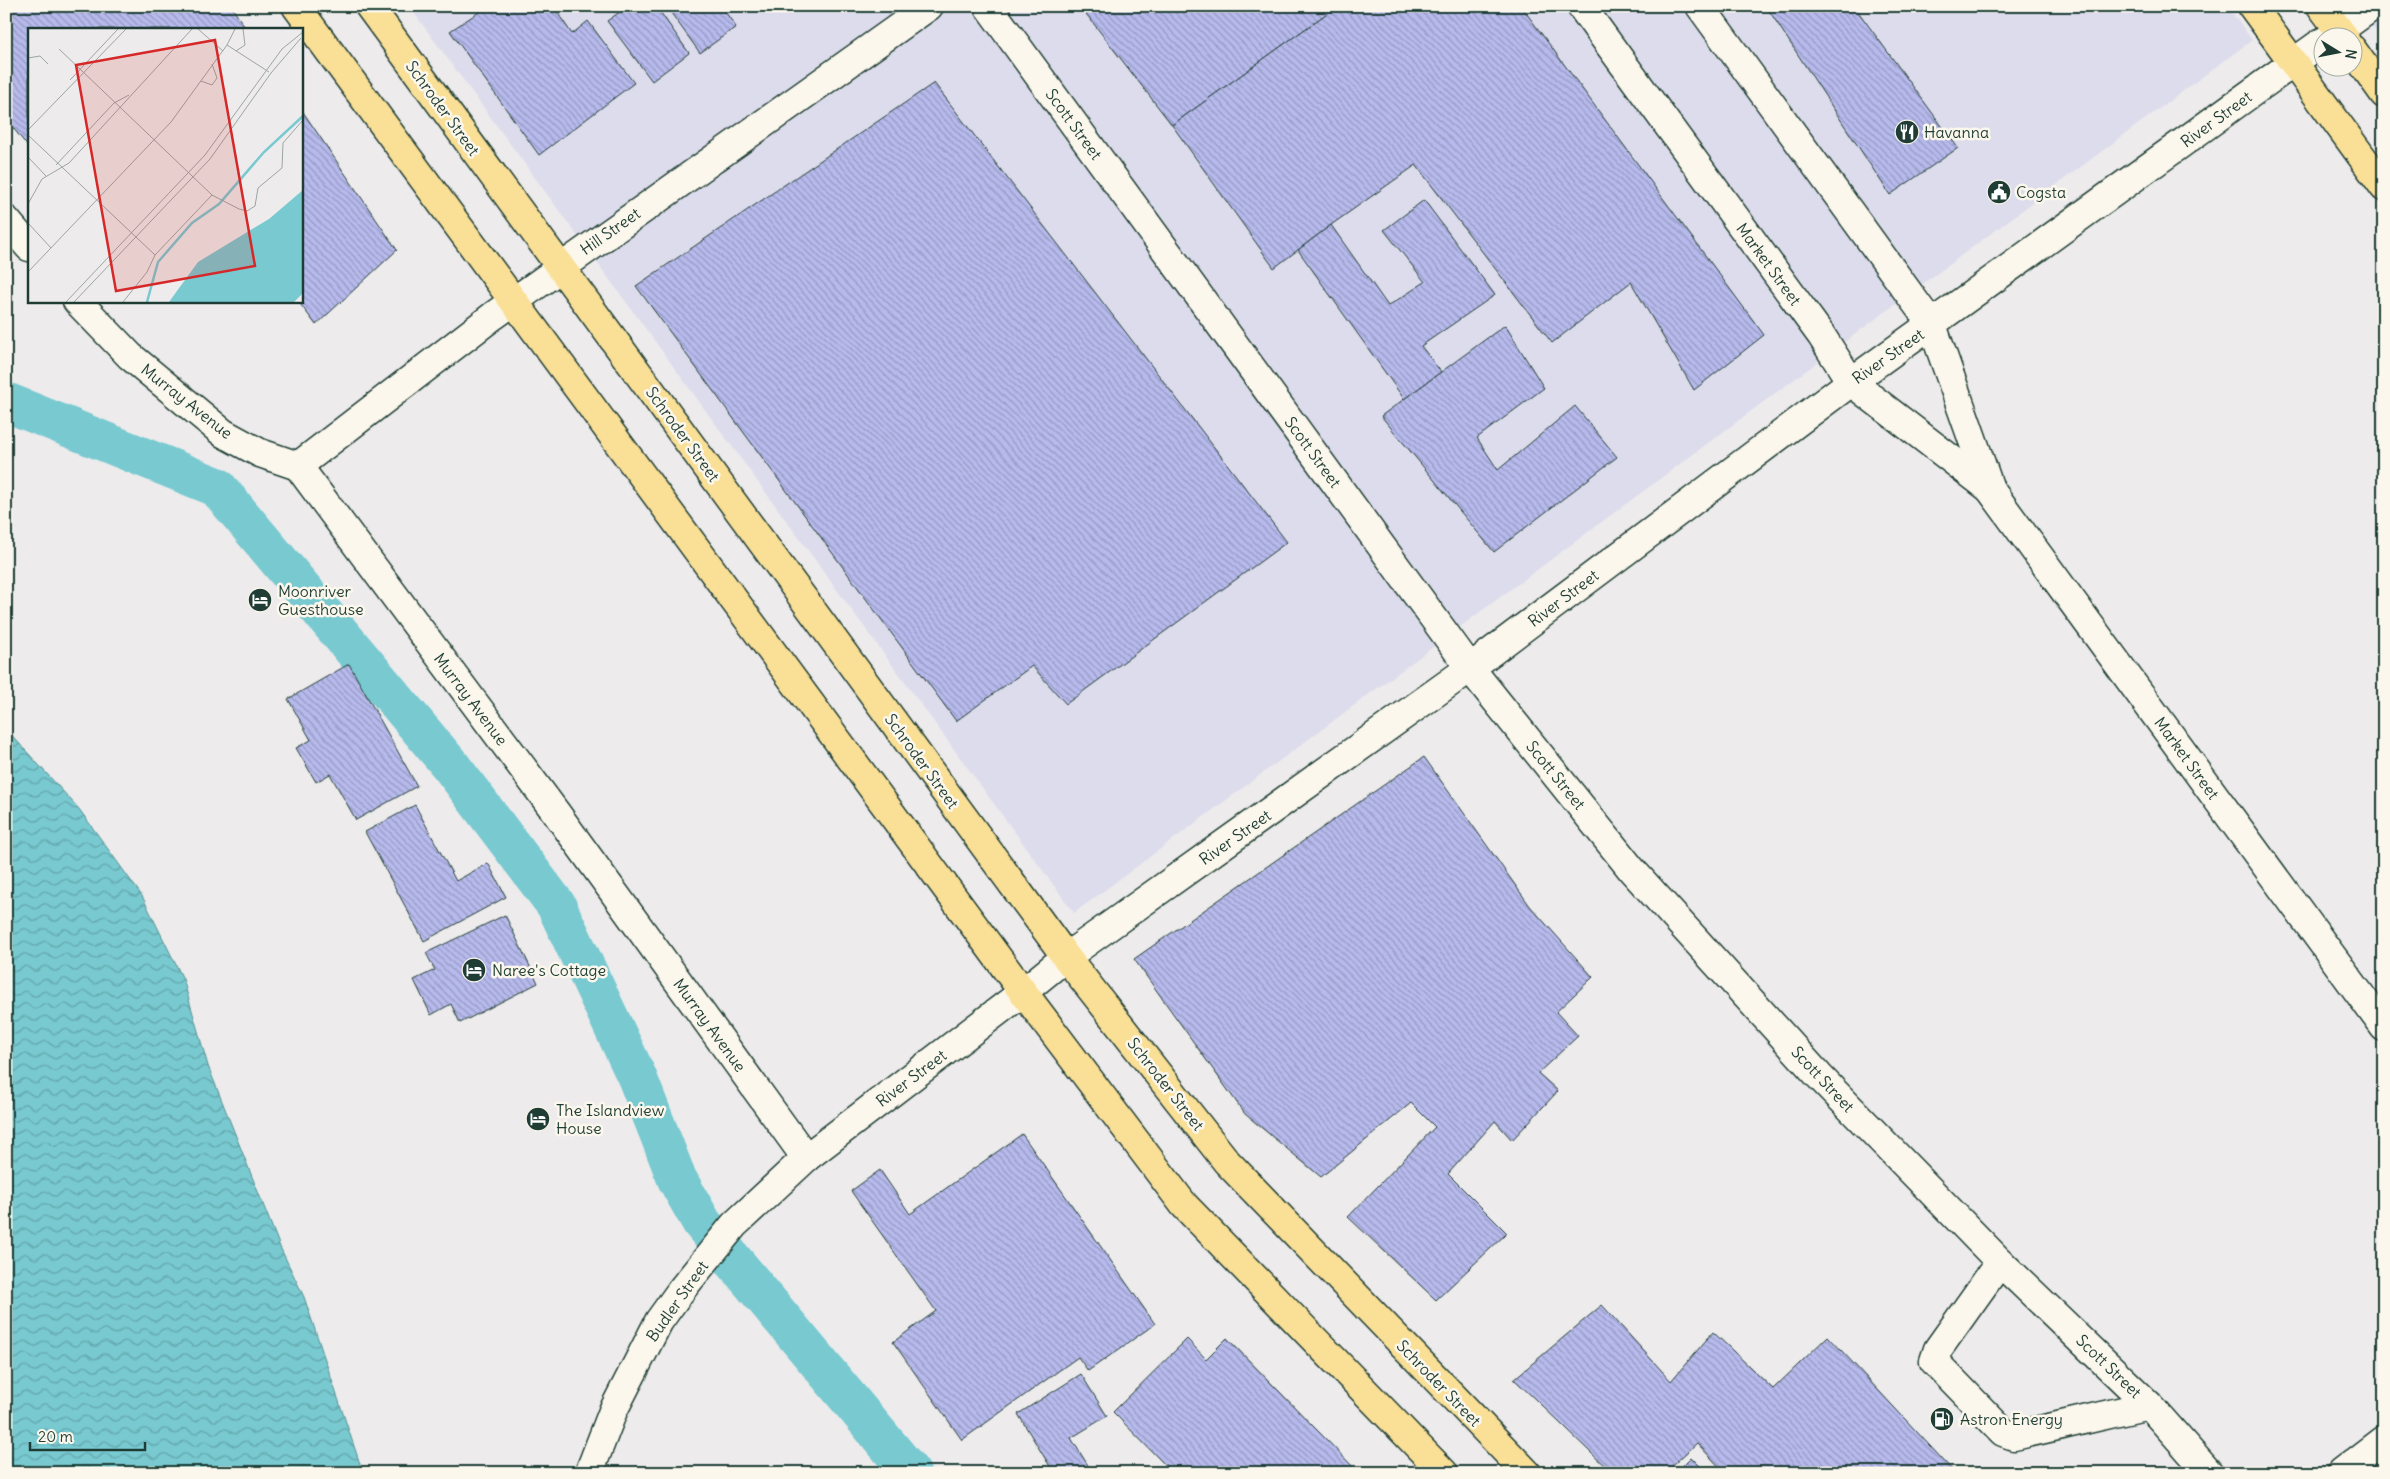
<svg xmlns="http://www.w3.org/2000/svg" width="2390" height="1479" font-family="Delius,sans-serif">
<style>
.built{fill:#dddcec}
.water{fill:url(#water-waves);stroke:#549192}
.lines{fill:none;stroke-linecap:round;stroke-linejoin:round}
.canal{stroke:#78c9d0;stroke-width:40}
.building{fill:url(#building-back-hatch);stroke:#1f3d34}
.minor-casing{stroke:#1f3d34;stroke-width:31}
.highway-casing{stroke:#1f3d34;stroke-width:31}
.minor{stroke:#fbf7ec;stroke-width:28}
.highway{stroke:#fadf96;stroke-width:28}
.labels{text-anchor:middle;stroke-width:5;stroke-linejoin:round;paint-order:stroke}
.street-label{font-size:16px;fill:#1f3d34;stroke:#fbf7ec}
.poi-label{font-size:16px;fill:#1f3d34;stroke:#fbf7ec;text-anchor:start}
.inset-river{fill:none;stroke:#78c9d0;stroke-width:2.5}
.inset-road{fill:none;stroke:#9ba5a2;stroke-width:1}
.view{fill:#d62828;fill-opacity:0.15;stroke:#d62828;stroke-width:2.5}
.inset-edge{fill:none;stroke:#1f3d34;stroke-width:2.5}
</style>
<defs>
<pattern id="water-waves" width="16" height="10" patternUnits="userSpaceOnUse" patternTransform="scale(1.25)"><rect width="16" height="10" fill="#78c9d0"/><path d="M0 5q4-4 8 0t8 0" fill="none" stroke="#62a4aa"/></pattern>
<pattern id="building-back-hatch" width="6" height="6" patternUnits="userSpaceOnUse" patternTransform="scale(1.25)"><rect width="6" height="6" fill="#b7baec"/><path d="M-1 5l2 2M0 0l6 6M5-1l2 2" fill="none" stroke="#9498c0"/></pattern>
</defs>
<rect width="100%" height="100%" fill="#edebec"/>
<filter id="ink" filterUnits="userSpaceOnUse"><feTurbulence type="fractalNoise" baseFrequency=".02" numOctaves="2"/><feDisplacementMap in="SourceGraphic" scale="10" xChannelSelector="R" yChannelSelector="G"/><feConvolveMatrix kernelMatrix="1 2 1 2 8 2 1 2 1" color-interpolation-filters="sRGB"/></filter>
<g filter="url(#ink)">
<!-- built -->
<g class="built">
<path d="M409 6H2227L2252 40 1074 913Z"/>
<path d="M2355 6H2384V41Z"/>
</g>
<!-- water -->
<path class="water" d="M6 729 79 809 142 896 183 979 208 1066 280 1247 304 1297 363 1473H6Z"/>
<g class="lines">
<!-- canal -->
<path class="canal" d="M6 402 217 487 451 766 556 905 637 1077 677 1179 702 1223 911 1473"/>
</g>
<!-- building -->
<g class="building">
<path d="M13 6H231L246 29H29V148L6 119V11Z"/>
<path d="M488 6H553L572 34 588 21 634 83 539 155 450 31Z"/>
<path d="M628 6H656L689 53 652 81 607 21Z"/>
<path d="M666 6H721L736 27 700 53Z"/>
<path d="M1080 6H1337L1172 125Z"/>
<path d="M1337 6H1521L1764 335 1694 390 1631 282 1552 343 1416 165 1331 225 1274 268 1172 125Z"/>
<path d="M1766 6H1854L1958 148 1890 195Z"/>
<path d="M934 83 1287 542 1066 704 1032 666 956 721 636 286Z"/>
<path d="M301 109 397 250 316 325 298 301H301Z"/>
<path d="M1424 200 1495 295 1421 346 1441 372 1404 399 1298 250 1331 225 1388 306 1425 282 1384 230Z"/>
<path d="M1505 325 1544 388 1477 438 1498 470 1575 406 1617 457 1494 552 1381 416Z"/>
<path d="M349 664 417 786 356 820 330 774 316 782 296 748 311 740 288 699Z"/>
<path d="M1424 757 1530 906 1593 977 1556 1012 1578 1036 1538 1073 1558 1091 1512 1140 1495 1121 1448 1174 1507 1233 1436 1300 1348 1217 1435 1127 1411 1103 1321 1177 1245 1114 1134 959Z"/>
<path d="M415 805 456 881 488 863 506 897 424 941 365 832Z"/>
<path d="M505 915 538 983 460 1023 451 1004 431 1015 414 980 435 970 426 953Z"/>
<path d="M1022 1134 1155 1324 1088 1371 1078 1357 962 1440 893 1342 936 1311 851 1191 880 1170 910 1214Z"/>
<path d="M1602 1305 1671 1381 1713 1332 1773 1389 1828 1336 1955 1473H1725L1697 1443 1664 1473H1612L1514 1379Z"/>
<path d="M1227 1338 1359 1473H1173L1113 1412 1187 1339 1206 1359Z"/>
<path d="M1081 1374 1107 1416 1071 1438 1089 1467 1079 1473H1054L1018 1414Z"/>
<path d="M1691 1457 1707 1473H1675Z"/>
</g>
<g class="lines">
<!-- minor casing -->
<g class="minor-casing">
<g id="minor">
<path d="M988 6 1470 668 1632 870 1819 1076 2000 1262 2149 1405 2209 1473"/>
<path d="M1581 6 1821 335 1851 382 1990 489 2384 1027"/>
<path d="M1700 6 1932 325 1990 489"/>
<path d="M2329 38 2373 6"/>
<path d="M6 220 29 247"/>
<path d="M77 301 130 356 223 433 260 453 298 466 557 814 806 1158"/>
<path d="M298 466 493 316 929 6"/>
<path d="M2000 1262 1938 1349 1934 1361 2003 1432 2014 1436 2149 1405"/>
<path d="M589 1473 613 1411 659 1321 682 1289 734 1225 806 1158 1023 992 1066 957 1470 668 1851 382 2322 42"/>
<path d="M2341 1473 2384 1440"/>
</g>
</g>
<!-- highway casing -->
<g class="highway-casing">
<g id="highway">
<path d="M296 6 1023 992 1184 1205 1444 1473"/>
<path d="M369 6 1066 957 1227 1162 1527 1473"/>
<path d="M2252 6 2384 187"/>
<path d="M2321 6 2345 38"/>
<path d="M2352 49 2384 94"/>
</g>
</g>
<!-- minor -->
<use href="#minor" class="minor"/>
<!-- highway -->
<use href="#highway" class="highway"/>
</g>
</g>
<!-- icons -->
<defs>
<g id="restaurant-disc" transform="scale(1.25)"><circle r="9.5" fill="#1f3d34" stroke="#fbf7ec"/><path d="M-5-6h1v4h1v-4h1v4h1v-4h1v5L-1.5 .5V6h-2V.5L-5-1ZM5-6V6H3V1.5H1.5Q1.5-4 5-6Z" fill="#fff"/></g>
<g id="civic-disc" transform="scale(1.25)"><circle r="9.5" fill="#1f3d34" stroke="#fbf7ec"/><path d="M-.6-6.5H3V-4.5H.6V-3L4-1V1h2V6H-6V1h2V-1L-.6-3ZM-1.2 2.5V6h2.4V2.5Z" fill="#fff"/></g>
<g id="hotel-disc" transform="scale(1.25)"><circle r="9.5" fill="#1f3d34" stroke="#fbf7ec"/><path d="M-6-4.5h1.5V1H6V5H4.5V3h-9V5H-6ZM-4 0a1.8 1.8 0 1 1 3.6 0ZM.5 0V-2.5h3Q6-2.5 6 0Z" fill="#fff"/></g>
<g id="fuel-disc" transform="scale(1.25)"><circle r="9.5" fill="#1f3d34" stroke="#fbf7ec"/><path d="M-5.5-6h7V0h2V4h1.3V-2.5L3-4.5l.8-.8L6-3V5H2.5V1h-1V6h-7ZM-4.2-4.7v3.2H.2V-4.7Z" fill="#fff"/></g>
</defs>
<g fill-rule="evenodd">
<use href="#restaurant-disc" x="1907" y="132"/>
<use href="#civic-disc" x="1999" y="192"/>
<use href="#hotel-disc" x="260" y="600"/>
<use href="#hotel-disc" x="474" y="970"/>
<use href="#hotel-disc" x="538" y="1119"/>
<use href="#fuel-disc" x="1942" y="1419"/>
</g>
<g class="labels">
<!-- street labels -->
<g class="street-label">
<text transform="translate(443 108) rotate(54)" y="6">Schroder Street</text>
<text transform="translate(2216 119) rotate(-36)" y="6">River Street</text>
<text transform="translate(1074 124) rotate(54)" y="6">Scott Street</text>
<text transform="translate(610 231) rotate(-35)" y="6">Hill Street</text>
<text transform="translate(1769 264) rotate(54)" y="6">Market Street</text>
<text transform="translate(1888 356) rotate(-35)" y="6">River Street</text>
<text transform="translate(187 401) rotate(38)" y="6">Murray Avenue</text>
<text transform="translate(683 434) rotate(54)" y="6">Schroder Street</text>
<text transform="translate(1313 452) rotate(54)" y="6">Scott Street</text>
<text transform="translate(1563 598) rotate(-37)" y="6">River Street</text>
<text transform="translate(471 699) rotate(53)" y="6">Murray Avenue</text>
<text transform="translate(2187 758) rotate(54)" y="6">Market Street</text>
<text transform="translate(922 761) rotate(54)" y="6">Schroder Street</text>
<text transform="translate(1556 775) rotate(51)" y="6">Scott Street</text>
<text transform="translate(1235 837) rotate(-35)" y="6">River Street</text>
<text transform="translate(710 1025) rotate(54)" y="6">Murray Avenue</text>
<text transform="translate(911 1078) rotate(-37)" y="6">River Street</text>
<text transform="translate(1823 1079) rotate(47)" y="6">Scott Street</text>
<text transform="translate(1166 1084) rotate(52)" y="6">Schroder Street</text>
<text transform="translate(677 1301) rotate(-55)" y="6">Budler Street</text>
<text transform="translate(2109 1366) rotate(44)" y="6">Scott Street</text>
<text transform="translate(1439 1383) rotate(46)" y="6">Schroder Street</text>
</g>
<!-- poi labels -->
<g class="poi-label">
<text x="1924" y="138">Havanna</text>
<text x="2016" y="198">Cogsta</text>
<text x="278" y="597">Moonriver<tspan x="278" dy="18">Guesthouse</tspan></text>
<text x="492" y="976">Naree's Cottage</text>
<text x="556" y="1116">The Islandview<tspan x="556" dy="18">House</tspan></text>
<text x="1960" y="1425">Astron Energy</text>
</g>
</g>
<!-- overview -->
<g transform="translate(28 28)">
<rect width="275" height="275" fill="#edebec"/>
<path d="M275 162V265L266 274H141L170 234 241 191Z" fill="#78c9d0"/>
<path class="inset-river" d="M119 274 130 234 164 195 191 176 236 124 275 88"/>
<path class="inset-road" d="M170 1 195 23M199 17 241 44M31 21 184 167 211 181 219 183 227 178 230 160 254 140 255 115 275 92M208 23 217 17 215 1M0 30 12 28 20 36M42 52 90 1M173 53 184 57 189 50 184 36M0 102 98 1M0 107 127 227M0 129 18 148M28 137 86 75 101 67M0 176 14 151 41 135 164 1M0 195 23 220M0 244 143 94 199 17 207 1M38 274 177 127 254 21 275 4M46 274 182 131 243 45 273 10M95 274 119 244 127 227 184 167"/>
<path class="view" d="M187 12 227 238 88 263 48 37Z"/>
<rect width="275" height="275" class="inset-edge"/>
</g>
<!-- margin -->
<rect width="2390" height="1479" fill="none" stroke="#fbf7ec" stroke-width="25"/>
<rect x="12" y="12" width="2365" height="1454" fill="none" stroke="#1f3d34" stroke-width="2" filter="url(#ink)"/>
<!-- north arrow -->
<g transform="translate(2338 52) rotate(100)"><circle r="24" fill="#fbf7ec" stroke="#a3ada2"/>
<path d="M0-4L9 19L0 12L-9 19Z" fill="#1f3d34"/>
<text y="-8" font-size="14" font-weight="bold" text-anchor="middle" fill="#1f3d34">N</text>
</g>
<!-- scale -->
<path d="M30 1442v8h115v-8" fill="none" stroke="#1f3d34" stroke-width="2.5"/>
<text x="38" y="1442" font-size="15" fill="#1f3d34" stroke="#fbf7ec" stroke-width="4" paint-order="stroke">20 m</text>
</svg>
